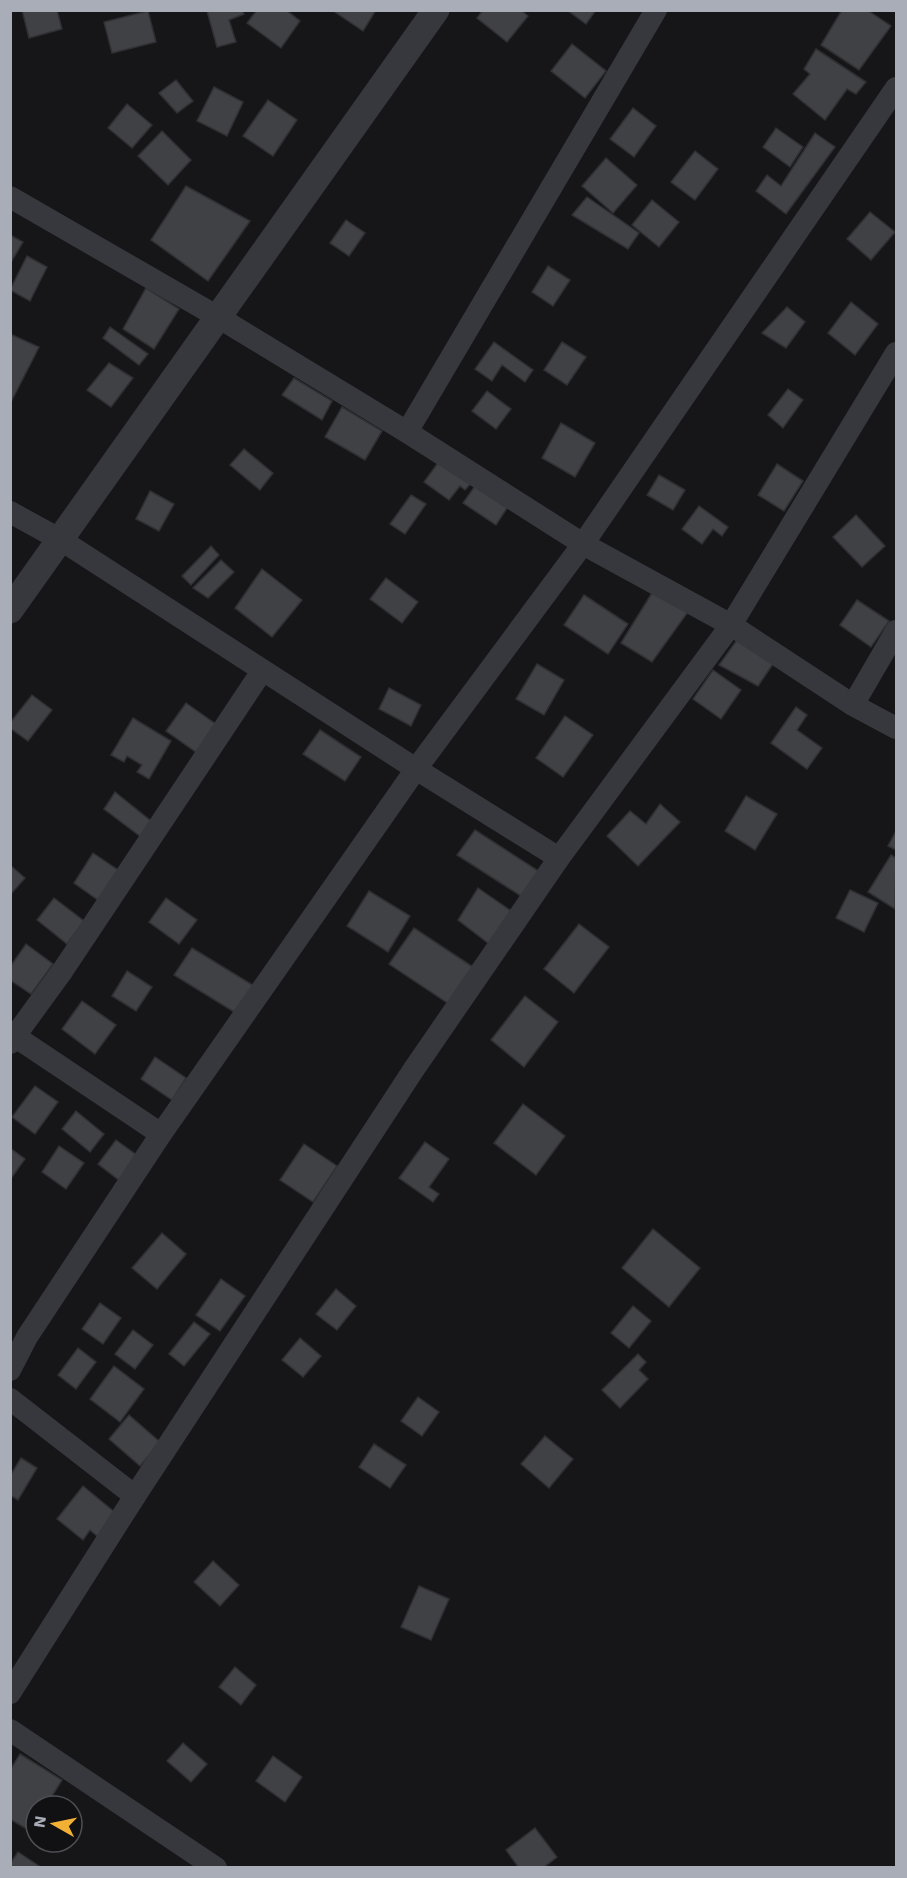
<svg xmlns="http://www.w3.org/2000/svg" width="907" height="1878" font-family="'Work Sans',sans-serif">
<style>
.building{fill:#404145;stroke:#303034;stroke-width:1.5}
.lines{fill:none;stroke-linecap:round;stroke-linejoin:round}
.minor{stroke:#37383d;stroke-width:22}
.tertiary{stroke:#37383d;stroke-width:27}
</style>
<rect width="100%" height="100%" fill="#161618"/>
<!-- building -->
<g class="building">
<path d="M22 10H57L62 29 29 38Z"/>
<path d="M242 10 244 14 229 20 236 42 217 47 207 11Z"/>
<path d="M257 10H286L300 21 281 48 247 23Z"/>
<path d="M332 10H376L363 31Z"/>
<path d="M483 10H521L528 16 507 42 477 18Z"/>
<path d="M567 10H596L586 24Z"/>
<path d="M842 10H867L891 26 859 70 821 45Z"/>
<path d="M148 11 156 42 112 53 104 22Z"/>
<path d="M572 44 606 71 585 98 551 71Z"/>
<path d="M816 49 866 82 856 94 847 89 825 120 793 94 810 74 804 69Z"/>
<path d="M176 80 193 101 177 113 159 93Z"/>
<path d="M214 87 243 102 227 136 197 121Z"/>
<path d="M268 100 297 120 273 156 243 136Z"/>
<path d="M127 104 152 125 132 148 108 128Z"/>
<path d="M633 108 656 126 634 157 610 139Z"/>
<path d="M776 128 803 147 790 167 763 147Z"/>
<path d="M162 131 191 160 168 185 138 156Z"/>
<path d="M815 133 835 147 786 214 756 191 767 175 781 186Z"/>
<path d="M695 151 718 169 695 200 671 182Z"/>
<path d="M606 158 637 185 613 213 582 186Z"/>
<path d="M186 186 250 221 208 281 151 240Z"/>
<path d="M587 197 639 233 628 249 572 215Z"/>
<path d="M652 200 679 222 659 247 632 225Z"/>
<path d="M870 212 895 232 871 260 847 239Z"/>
<path d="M346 220 365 233 349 256 330 243Z"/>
<path d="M10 235 23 242 10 264Z"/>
<path d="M27 256 47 267 30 301 10 290Z"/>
<path d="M548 266 570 280 553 306 532 292Z"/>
<path d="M146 288 179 309 154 349 123 329Z"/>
<path d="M851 302 878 324 855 355 828 333Z"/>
<path d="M787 307 805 322 786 348 762 333Z"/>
<path d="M110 327 148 354 139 365 103 338Z"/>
<path d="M10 334 39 347 10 404Z"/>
<path d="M494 342 533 370 525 382 502 365 492 381 475 369Z"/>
<path d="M562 342 586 357 567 385 544 370Z"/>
<path d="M109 363 133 378 111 407 87 390Z"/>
<path d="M294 378 332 401 322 420 282 395Z"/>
<path d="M788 389 803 400 783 428 768 415Z"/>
<path d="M487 391 511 409 496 429 472 411Z"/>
<path d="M342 407 382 431 365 460 325 437Z"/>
<path d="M561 423 595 443 575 477 542 458Z"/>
<path d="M244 449 273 473 260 490 230 465Z"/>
<path d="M440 460 471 483 465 490 460 486 449 500 424 482Z"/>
<path d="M777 464 803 481 784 511 758 495Z"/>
<path d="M659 475 685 490 673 510 647 495Z"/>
<path d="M475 486 507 508 496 525 463 503Z"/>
<path d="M150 491 174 504 159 531 136 519Z"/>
<path d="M411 495 426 504 405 534 390 524Z"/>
<path d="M699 506 728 527 722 536 713 529 702 544 682 529Z"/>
<path d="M856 515 885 546 862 567 833 537Z"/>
<path d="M211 546 219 555 191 585 182 576Z"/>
<path d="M221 560 234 572 208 598 193 588Z"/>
<path d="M262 569 302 600 272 637 235 608Z"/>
<path d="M386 578 418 602 402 623 370 599Z"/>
<path d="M655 588 690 609 652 662 621 643Z"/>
<path d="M584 595 628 624 608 654 564 625Z"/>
<path d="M857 600 889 621 871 647 840 625Z"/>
<path d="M737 640 775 661 758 686 719 665Z"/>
<path d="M537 664 564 680 544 715 516 699Z"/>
<path d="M713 670 741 690 721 719 693 699Z"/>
<path d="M389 688 421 705 411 726 379 709Z"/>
<path d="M32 695 52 710 28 741 10 728V723Z"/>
<path d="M186 703 220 727 200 755 166 731Z"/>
<path d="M796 707 807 715 797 730 822 748 807 769 771 743Z"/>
<path d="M565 716 593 735 563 777 536 758Z"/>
<path d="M133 718 171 741 149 779 137 772 142 765 127 756 124 762 111 755Z"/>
<path d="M320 730 361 757 345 781 303 754Z"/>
<path d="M115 792 156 825 145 840 104 809Z"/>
<path d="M746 796 777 814 755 850 725 831Z"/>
<path d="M660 804 680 822 638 866 607 836 630 811 646 824Z"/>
<path d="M475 830 540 872 524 898 457 855Z"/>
<path d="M896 831V850L888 846Z"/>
<path d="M93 853 121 872 102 903 74 883Z"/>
<path d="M891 855 896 858 895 909 868 892Z"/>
<path d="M10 865 25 878 10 895Z"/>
<path d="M478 888 517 915 493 947 458 920Z"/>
<path d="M850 890 878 903 864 932 836 918Z"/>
<path d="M369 891 410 916 388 952 347 926Z"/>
<path d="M54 898 84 921 67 944 37 920Z"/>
<path d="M166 898 197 920 179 944 149 922Z"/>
<path d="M579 924 609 947 574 993 544 969Z"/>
<path d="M414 928 476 969 449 1004 389 964Z"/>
<path d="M26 944 53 964 31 994 10 980V967Z"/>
<path d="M192 948 259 989 239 1015 174 975Z"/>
<path d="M127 971 152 987 136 1011 112 996Z"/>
<path d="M525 996 558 1022 524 1067 491 1040Z"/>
<path d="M82 1001 116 1025 95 1054 62 1029Z"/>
<path d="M155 1057 186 1078 172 1100 141 1079Z"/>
<path d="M35 1086 58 1102 35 1134 12 1117Z"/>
<path d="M523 1104 565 1136 536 1175 494 1143Z"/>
<path d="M76 1111 104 1134 90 1152 62 1129Z"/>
<path d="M116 1140 138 1156 120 1181 98 1164Z"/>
<path d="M425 1142 449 1159 429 1187 439 1194 433 1202 399 1178Z"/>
<path d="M304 1144 337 1166 313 1202 280 1180Z"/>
<path d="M59 1146 84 1163 66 1189 42 1172Z"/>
<path d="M10 1148 25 1159 10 1180Z"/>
<path d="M653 1229 700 1268 669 1307 622 1268Z"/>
<path d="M162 1233 186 1254 157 1289 132 1268Z"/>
<path d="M221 1279 245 1296 220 1331 196 1315Z"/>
<path d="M336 1289 356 1306 337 1330 316 1314Z"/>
<path d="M100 1303 121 1318 103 1344 82 1329Z"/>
<path d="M633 1306 651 1321 629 1348 611 1333Z"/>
<path d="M194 1322 210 1334 184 1366 169 1354Z"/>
<path d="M133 1330 153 1345 135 1369 115 1354Z"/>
<path d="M300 1338 321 1356 303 1377 282 1360Z"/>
<path d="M78 1348 96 1362 76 1389 58 1375Z"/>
<path d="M638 1354 646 1362 639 1370 648 1379 620 1408 602 1390Z"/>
<path d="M114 1366 144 1389 120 1422 90 1399Z"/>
<path d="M418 1397 439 1412 422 1436 401 1421Z"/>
<path d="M129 1415 160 1442 140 1466 109 1439Z"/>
<path d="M545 1436 573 1459 549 1488 521 1464Z"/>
<path d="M374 1444 406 1465 390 1488 359 1467Z"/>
<path d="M21 1458 37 1468 18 1500 10 1495V1476Z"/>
<path d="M83 1486 117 1514 98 1537 90 1530 83 1540 57 1519Z"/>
<path d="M213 1561 239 1585 220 1606 194 1582Z"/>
<path d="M419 1586 449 1599 431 1640 401 1627Z"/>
<path d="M235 1667 256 1685 241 1705 219 1687Z"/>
<path d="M183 1743 207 1764 191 1782 167 1761Z"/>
<path d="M20 1754 62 1780 46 1806H36V1822L30 1831 10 1819V1770Z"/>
<path d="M273 1756 302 1777 285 1802 256 1781Z"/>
<path d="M535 1828 557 1857 543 1868H519L506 1850Z"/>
<path d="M18 1852 42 1868H10V1864Z"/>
</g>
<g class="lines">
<!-- minor -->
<g class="minor">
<path d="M10 197 218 317 407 432 583 544 731 625 853 705 896 728"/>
<path d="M407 432 656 10"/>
<path d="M10 512 61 540 416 769 559 858"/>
<path d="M853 705 896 631"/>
<path d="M10 1033 161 1134"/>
<path d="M10 1043 63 970 262 671"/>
<path d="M10 1370 27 1337 161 1134 416 769 583 544 896 88"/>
<path d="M10 1399 135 1496"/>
<path d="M10 1693 135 1496 414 1069 559 858 731 625 896 353"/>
<path d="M10 1730 216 1868"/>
</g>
<!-- tertiary -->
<path class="tertiary" d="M10 610 436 10"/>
</g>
<!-- border -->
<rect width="907" height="1878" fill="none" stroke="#a8adb8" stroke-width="24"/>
<!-- north arrow -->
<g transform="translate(54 1824) rotate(279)"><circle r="28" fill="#111113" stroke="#4d4f55" stroke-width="1.5"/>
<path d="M0-4.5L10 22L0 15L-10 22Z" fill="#f2b134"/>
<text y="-9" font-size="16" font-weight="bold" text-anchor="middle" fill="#a8adb8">N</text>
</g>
</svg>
